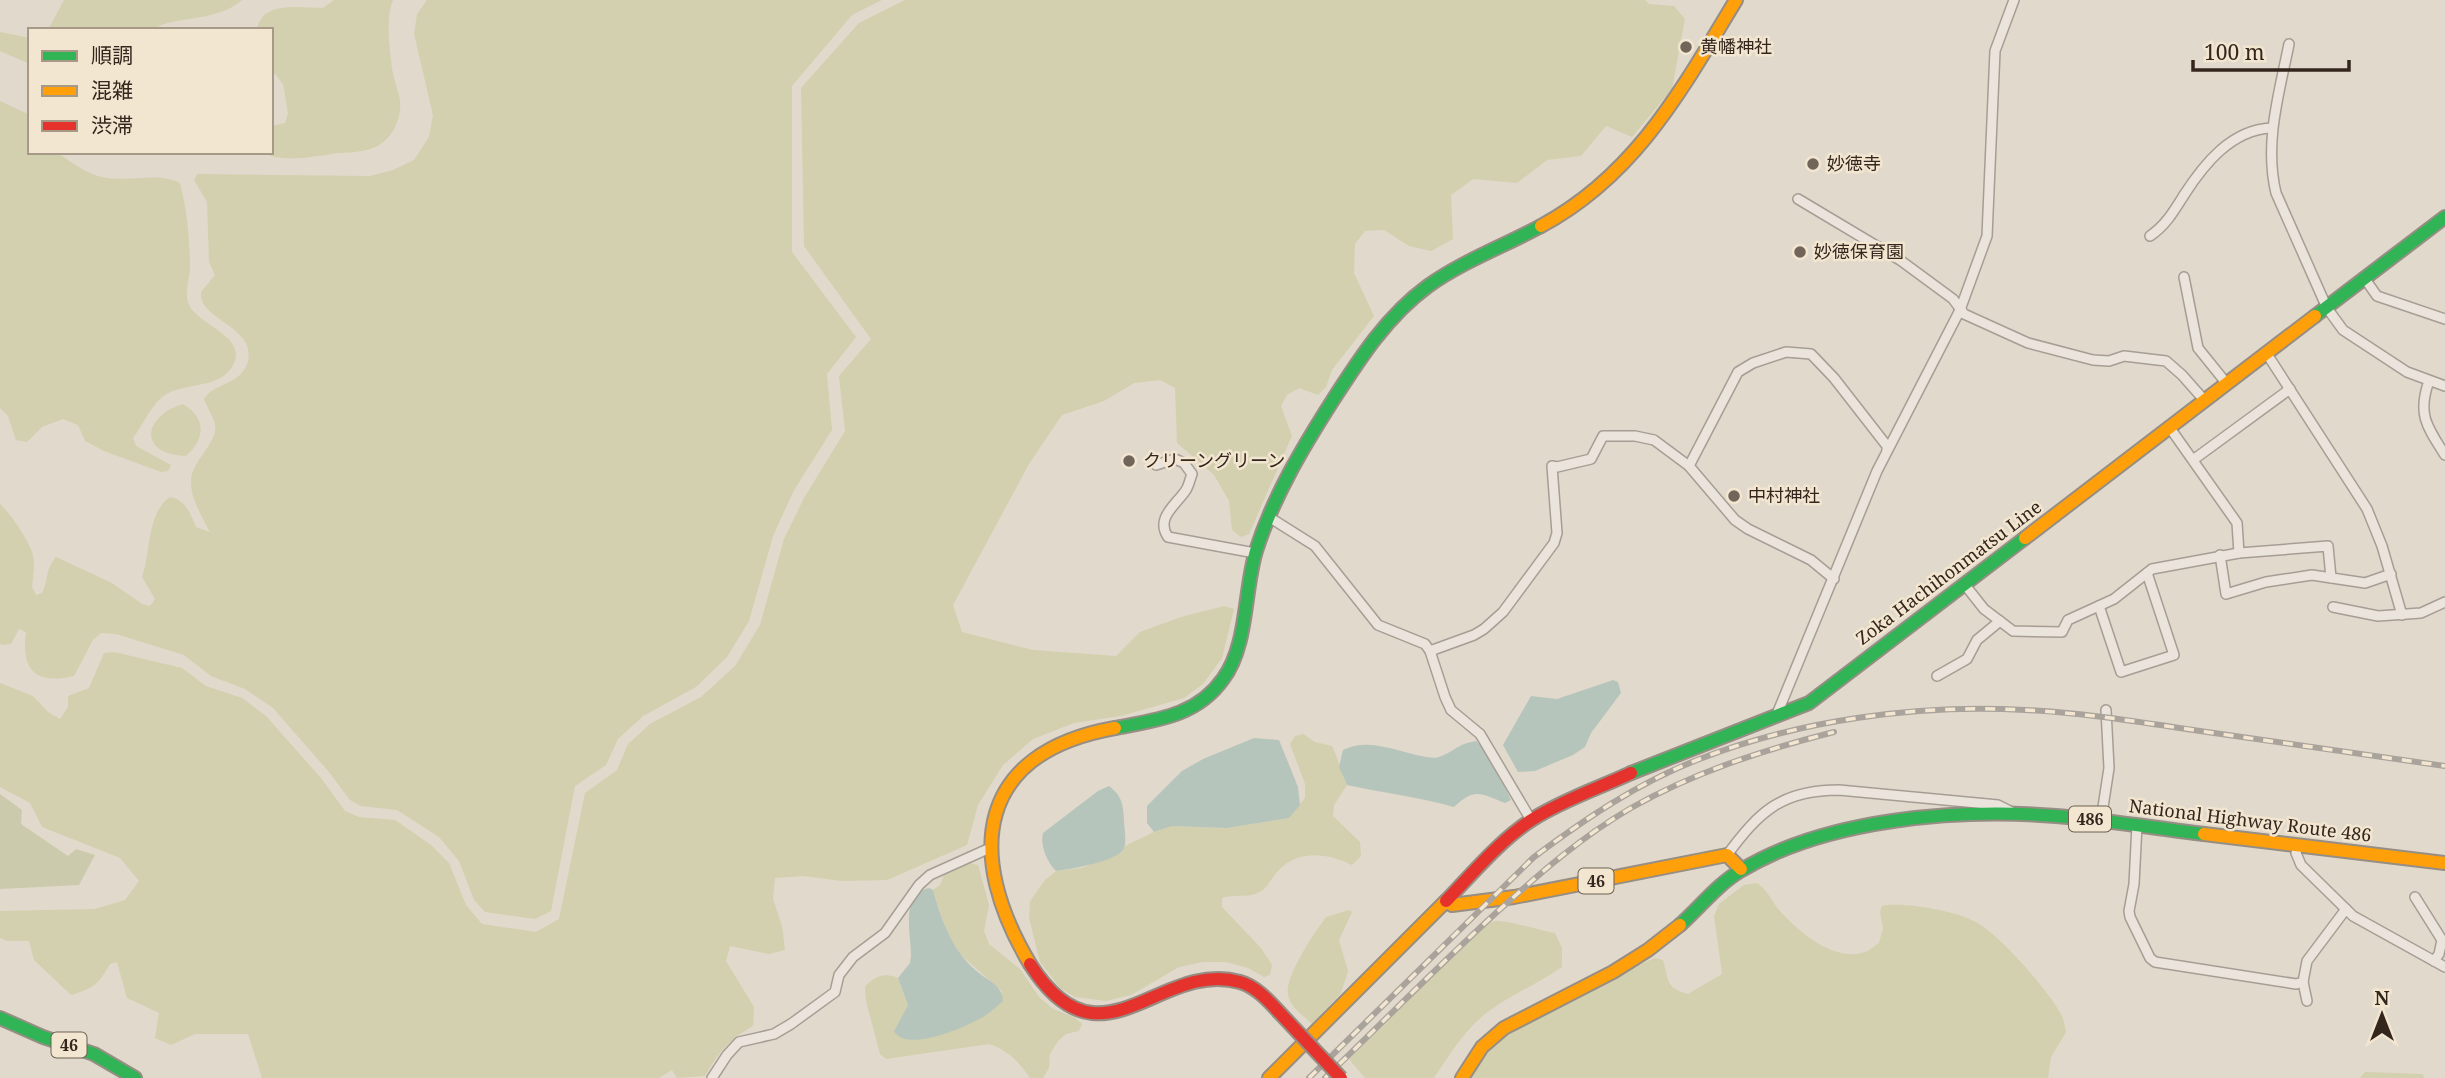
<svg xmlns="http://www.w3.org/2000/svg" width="2445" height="1078" font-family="'Noto Serif','Noto Sans JP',serif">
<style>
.green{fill:#d2d0ae}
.cemetery{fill:#cccaad}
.water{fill:#b6c5bb}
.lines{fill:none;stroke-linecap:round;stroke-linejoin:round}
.street-casing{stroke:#a69e94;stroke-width:12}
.fast-casing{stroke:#968e84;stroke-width:16}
.slow-casing{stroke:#968e84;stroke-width:16}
.jam-casing{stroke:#968e84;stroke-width:16}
.street{stroke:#eae4dc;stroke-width:9}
.fast{stroke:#30b455;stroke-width:12}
.slow{stroke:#ff9f0a;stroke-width:12}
.jam{stroke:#e5322d;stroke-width:12}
.rail-casing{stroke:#a9a39c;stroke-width:6}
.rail{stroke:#f3e6d0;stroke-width:3.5;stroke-dasharray:10;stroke-linecap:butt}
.jam-bridge-casing{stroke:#968e84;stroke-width:16;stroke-linecap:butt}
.jam-bridge{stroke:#e5322d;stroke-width:12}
.poi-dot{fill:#71655a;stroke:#f3e6d0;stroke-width:2.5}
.labels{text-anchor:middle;stroke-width:5;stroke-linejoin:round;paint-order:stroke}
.shield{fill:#f3e6d0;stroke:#6d6053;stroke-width:2}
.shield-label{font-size:16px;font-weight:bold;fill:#34261d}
.poi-label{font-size:18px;fill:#34261d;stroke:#f3e6d0;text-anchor:start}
.street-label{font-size:18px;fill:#34261d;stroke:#f3e6d0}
</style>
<rect width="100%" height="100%" fill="#e1d9cb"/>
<!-- green -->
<g class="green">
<path d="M64 0H242C214 24 176 14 152 30H48Z"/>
<path d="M334 0H393C385 19 390 49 392 69 394 80 398 90 400 100 402 119 392 141 373 148 361 153 344 152 331 154 313 157 277 163 263 152H271V126L285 123 288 113 283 84 271 69V30H257C262 0 299 8 323 8Z"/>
<path d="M427 0H882L852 15 792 86V252L856 337 827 374 832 430 794 490 773 536 749 621 727 657 696 687 643 716 618 739 606 765 575 786 551 911 535 919 485 912 474 900 459 861 439 837 397 810 361 806 350 800 329 772 273 708 245 689 211 676 184 655 116 634 101 633 93 640 74 676C35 685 21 670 26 632L19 629 11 644 2 645 0 643V504C11 514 27 538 32 552 36 563 33 576 32 587L36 595 42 593C49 579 45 570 56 557L112 583 142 604 150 606 155 599 142 577C151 552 147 512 170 497 186 500 190 513 196 527L210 532C202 517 190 497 191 480 192 461 219 441 215 425 214 417 207 408 204 399 215 382 242 385 248 361 255 332 214 322 203 303 201 300 201 296 201 292L215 275 209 262 207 202 194 180 197 174 370 176 393 170 414 160 429 137 433 115 414 34 417 14Z"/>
<path d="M905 0H1645L1649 4 1674 6 1685 19 1672 89 1632 137 1606 126 1581 156 1547 160 1517 183 1473 179 1451 195 1453 239 1431 251 1409 246 1384 230 1365 231 1355 244 1354 273 1374 316 1332 370 1326 387 1318 395 1299 388 1287 395 1281 406 1292 436 1249 534 1241 537 1232 530 1229 501 1214 475 1177 443 1175 388 1160 380 1134 383 1104 401 1062 415 1029 464 953 605 962 632 1033 650 1116 656 1140 632 1181 617 1224 606 1234 609 1222 658 1203 684 1184 698 1121 716 1074 723 1033 739 1003 765 978 805 967 845 887 880 842 881 803 876 775 878 773 899 782 926 785 950 769 954 730 946 726 961 754 1007 753 1026C728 1040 719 1052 705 1076L677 1078 672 1070 659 1078H262L248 1034H195L171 1045 155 1038 159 1013 127 998 117 962 110 964C98 985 94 988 71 995L34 960 29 941H8L0 938V911L95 909 125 900 139 881 120 858 42 827 30 803 0 787V683L33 696 48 712 60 719 68 707V696L89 688 104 653 114 652 182 668 206 686 242 698 266 716 321 778 345 811 359 817 395 820 431 845 449 863 466 905 482 924 536 932 559 919 585 793 617 770 628 744 650 724 701 697 735 666 760 625 784 539 804 498 845 431 839 376 871 339 804 246 801 88 859 23Z"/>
<path d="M0 32 30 38V64L0 51Z"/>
<path d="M0 101 30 115V152H60L62 156C74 164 87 174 102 177 127 183 158 171 180 183 187 209 189 235 190 263 191 277 183 291 189 305 198 324 243 336 235 360 225 392 181 380 161 398 150 408 142 426 133 438L136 446 171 465 168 471 161 472 104 451 85 441 78 425 63 419 42 427 27 442 16 440 8 416 0 408Z"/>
<path d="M183 404C206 418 206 438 186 456 137 454 143 416 183 404Z"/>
<path d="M1303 734 1315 742 1332 746C1339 759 1340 772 1347 785L1334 805 1333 816 1360 842 1361 856 1352 865C1330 854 1301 849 1281 868 1274 874 1270 883 1264 889 1251 900 1237 893 1222 898V907L1261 948 1272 965 1270 975 1264 977 1248 968 1226 962H1203L1179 967 1131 995 1106 1001 1075 997 1060 988 1040 962 1029 918 1030 901 1045 880 1056 871 1081 868 1121 853 1125 846 1154 832 1172 826 1227 828 1289 818 1305 798V784L1290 744 1295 736Z"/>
<path d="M970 863 978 865 989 905 984 931 989 944 1020 969 1039 997 1053 1009 1074 1017 1082 1024 1079 1031 1066 1034 1058 1041 1050 1054 1049 1068 1043 1078H1030C1019 1062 1008 1050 989 1044L886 1059 880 1054 866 1001 865 987C874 976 885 972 898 978L908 1005 894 1031 1003 992 961 955 948 935 933 890 940 885 944 875Z"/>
<path d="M1757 883C1767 890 1771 899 1778 909 1797 930 1833 963 1865 952 1869 951 1874 946 1879 943L1883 928 1880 912 1882 906C1902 901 1957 911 1976 922 2000 935 2049 991 2062 1016 2064 1021 2065 1027 2066 1032L2051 1057 2048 1078H1467L1499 1039 1613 976 1655 958 1663 960C1669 980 1665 988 1688 994L1722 974 1714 916 1719 904 1744 885Z"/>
<path d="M1349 910 1352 912 1339 940 1348 971 1341 993 1312 1024C1304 1016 1290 1007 1288 995 1284 977 1315 932 1326 917Z"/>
<path d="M1497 921C1518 922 1535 930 1555 933L1562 948V967C1534 987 1499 999 1474 1024 1459 1039 1446 1060 1434 1078H1365L1349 1059 1487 922Z"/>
<path d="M2365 1072 2423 1074 2424 1078H2360Z"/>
</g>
<!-- cemetery -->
<path class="cemetery" d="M0 794 22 810 21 824 68 856 76 849 95 855 79 885 0 889Z"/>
<!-- water -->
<g class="water">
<path d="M1613 680 1618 682 1621 693 1591 733 1585 747 1573 755 1535 771 1518 772 1503 745 1531 696 1557 699Z"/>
<path d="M1254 738 1279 740 1298 787 1300 805 1289 818 1227 828 1172 826 1154 832 1147 823V806L1182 771 1203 759Z"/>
<path d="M1476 741 1490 756 1511 800 1505 803C1481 794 1475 787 1454 807 1419 797 1383 793 1347 785L1339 767 1343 750C1371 735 1406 756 1435 758 1452 754 1456 744 1476 741Z"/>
<path d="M1109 786C1122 796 1123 804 1124 820 1124 828 1127 840 1124 848 1120 861 1070 869 1056 871 1047 862 1040 845 1043 833L1098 791Z"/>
<path d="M929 888 933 890C942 921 952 952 979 973 990 982 1002 985 1003 1001 998 1005 992 1011 986 1015 969 1026 906 1054 894 1031L908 1005 898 978 910 963 911 956C911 933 900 894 929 888Z"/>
</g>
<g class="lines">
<!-- street casing -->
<g class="street-casing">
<g id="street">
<path d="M2289 44C2279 94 2264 143 2276 193L2327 308 2343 330 2407 372 2445 386"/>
<path d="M1798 199 1900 260 1953 299 1964 314 2028 343 2093 360 2109 361 2124 356 2166 361 2182 375 2205 401"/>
<path d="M2150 236C2166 225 2174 211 2184 195 2204 164 2231 130 2271 128"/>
<path d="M2184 277 2198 348 2227 384"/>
<path d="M2365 279 2377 296 2445 319"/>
<path d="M2267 354 2367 509 2382 546 2402 615"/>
<path d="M2429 381C2417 414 2427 427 2445 455"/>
<path d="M2170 428 2237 523 2239 553"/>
<path d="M2193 460 2290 389"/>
<path d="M1156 465 1175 459 1184 463 1192 474C1190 479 1189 485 1186 490 1176 505 1155 518 1168 537L1255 553"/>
<path d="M1689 466 1738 372 1753 363 1786 352 1811 354 1834 378 1887 446V451"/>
<path d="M1269 517 1315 546 1378 625 1425 644 1430 651 1445 697 1451 710 1480 734 1531 820"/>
<path d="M2220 555 2226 594 2266 582 2312 575 2365 583 2391 574"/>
<path d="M1965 585 1984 609 2013 631 2062 632 2068 620 2114 599 2152 569 2239 553 2328 546 2331 578"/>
<path d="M2099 606 2121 672 2174 655 2147 573"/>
<path d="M2333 607 2378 616 2421 613 2445 602"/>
<path d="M1430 651 1474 635 1484 629 1503 612 1554 543 1557 533 1552 466 1557 467 1591 459 1603 436H1635L1654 440 1689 466 1735 520 1748 529 1811 560 1834 579"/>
<path d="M1937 676 1967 659 1977 640 2000 621"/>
<path d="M1777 714 1877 471 1960 310 1987 236 1995 51 2014 0"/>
<path d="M2101 820 2109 768 2106 710"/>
<path d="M2137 825 2134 884 2129 911 2130 917 2150 958 2155 962 2296 984 2303 982 2307 961 2346 909"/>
<path d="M2298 845 2296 853 2301 865 2353 916 2445 967"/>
<path d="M1727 855C1759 812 1781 790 1839 790L1998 805 2012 812"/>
<path d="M2415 897 2442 940 2439 954 2434 961"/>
<path d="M2303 982 2307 1001"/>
<path d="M712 1078 727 1055 739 1042 774 1034 791 1024 835 992 839 975 853 957 885 933 919 885 930 875 990 848"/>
</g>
</g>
<!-- fast casing -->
<g class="fast-casing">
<g id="fast">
<path d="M2315 316 2445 217"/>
<path d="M1115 728C1157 720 1197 716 1223 679 1248 646 1244 590 1256 551 1273 497 1303 447 1333 400 1360 358 1387 316 1428 286 1463 261 1504 246 1541 226"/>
<path d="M1631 773 1809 703 2025 538"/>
<path d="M1680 925C1700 907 1717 885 1740 871 1825 819 1957 808 2056 816 2105 820 2155 828 2204 834"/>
<path d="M0 1018 43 1037 94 1054 135 1078"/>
</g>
</g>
<!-- slow casing -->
<g class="slow-casing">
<g id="slow">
<path d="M1541 226C1636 175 1682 89 1736 0"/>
<path d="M2025 538 2315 316"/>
<path d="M2204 834 2445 863"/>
<path d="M1030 964C965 855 975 753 1115 728"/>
<path d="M1269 1078 1446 901 1452 905 1514 897 1727 855 1741 869"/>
<path d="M1462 1078 1482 1047 1504 1028 1613 972 1648 950 1680 925"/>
</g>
</g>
<!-- jam casing -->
<g class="jam-casing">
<g id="jam">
<path d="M1446 901C1472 874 1501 839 1533 819 1563 800 1599 788 1631 773"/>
<path d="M1030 964C1101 1076 1159 959 1240 982 1255 986 1268 1000 1278 1011"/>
</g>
</g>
<!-- street -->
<use href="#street" class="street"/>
<!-- fast -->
<use href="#fast" class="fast"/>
<!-- slow -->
<use href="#slow" class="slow"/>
<!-- jam -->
<use href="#jam" class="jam"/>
<!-- rail casing -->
<g class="rail-casing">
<g id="rail">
<path d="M1309 1078 1534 857C1585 819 1638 783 1697 760 1798 720 1917 704 2025 710 2088 713 2151 724 2214 733 2291 744 2368 755 2445 766"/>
<path d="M1325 1078C1382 1023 1438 966 1497 912 1539 874 1581 837 1631 808 1695 772 1763 750 1834 732"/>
</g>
</g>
<!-- rail -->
<use href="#rail" class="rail"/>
<!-- jam-bridge casing -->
<g class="jam-bridge-casing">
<path id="jam-bridge" d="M1278 1011 1341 1078"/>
</g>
<!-- jam-bridge -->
<use href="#jam-bridge" class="jam-bridge"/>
</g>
<!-- markers -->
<g class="poi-dot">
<circle cx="1686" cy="47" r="7"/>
<circle cx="1813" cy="164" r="7"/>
<circle cx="1800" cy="252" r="7"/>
<circle cx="1129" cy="461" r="7"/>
<circle cx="1734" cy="496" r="7"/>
</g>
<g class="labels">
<!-- shield labels -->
<g class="shield">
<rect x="2069" y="806.5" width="42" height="25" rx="5"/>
<rect x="1578.5" y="868.5" width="35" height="25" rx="5"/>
<rect x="51.5" y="1032.5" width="35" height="25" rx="5"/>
</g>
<g class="shield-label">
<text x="2090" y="825">486</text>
<text x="1596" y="887">46</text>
<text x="69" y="1051">46</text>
</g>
<!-- poi labels -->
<g class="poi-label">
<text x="1700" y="53">黄幡神社</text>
<text x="1827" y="170">妙徳寺</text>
<text x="1814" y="258">妙徳保育園</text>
<text x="1143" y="467">クリーングリーン</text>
<text x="1748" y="502">中村神社</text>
</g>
<!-- street labels -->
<g class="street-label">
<text transform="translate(1949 573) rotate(-37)" y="6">Zoka Hachihonmatsu Line</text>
<text transform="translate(2250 821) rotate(7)" y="6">National Highway Route 486</text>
</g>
</g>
<!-- legend -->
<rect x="28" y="28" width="245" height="126" fill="#f3e6d0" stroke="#a79988" stroke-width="2"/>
<rect x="42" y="51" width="35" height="10" fill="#30b455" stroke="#a79988" stroke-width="2"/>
<text x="91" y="63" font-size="21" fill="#34261d">順調</text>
<rect x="42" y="86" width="35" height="10" fill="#ff9f0a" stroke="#a79988" stroke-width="2"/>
<text x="91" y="98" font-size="21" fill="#34261d">混雑</text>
<rect x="42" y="121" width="35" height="10" fill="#e5322d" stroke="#a79988" stroke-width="2"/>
<text x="91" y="133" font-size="21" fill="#34261d">渋滞</text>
<!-- north arrow -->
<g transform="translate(2382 1015)" stroke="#f3e6d0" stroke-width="5" paint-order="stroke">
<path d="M0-5L12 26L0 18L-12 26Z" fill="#34261d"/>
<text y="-10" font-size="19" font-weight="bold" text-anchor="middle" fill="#34261d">N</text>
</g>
<!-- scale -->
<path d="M2193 60v10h156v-10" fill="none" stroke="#34261d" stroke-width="3.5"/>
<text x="2204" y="60" font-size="21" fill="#34261d" stroke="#f3e6d0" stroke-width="5" paint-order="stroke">100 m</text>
</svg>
